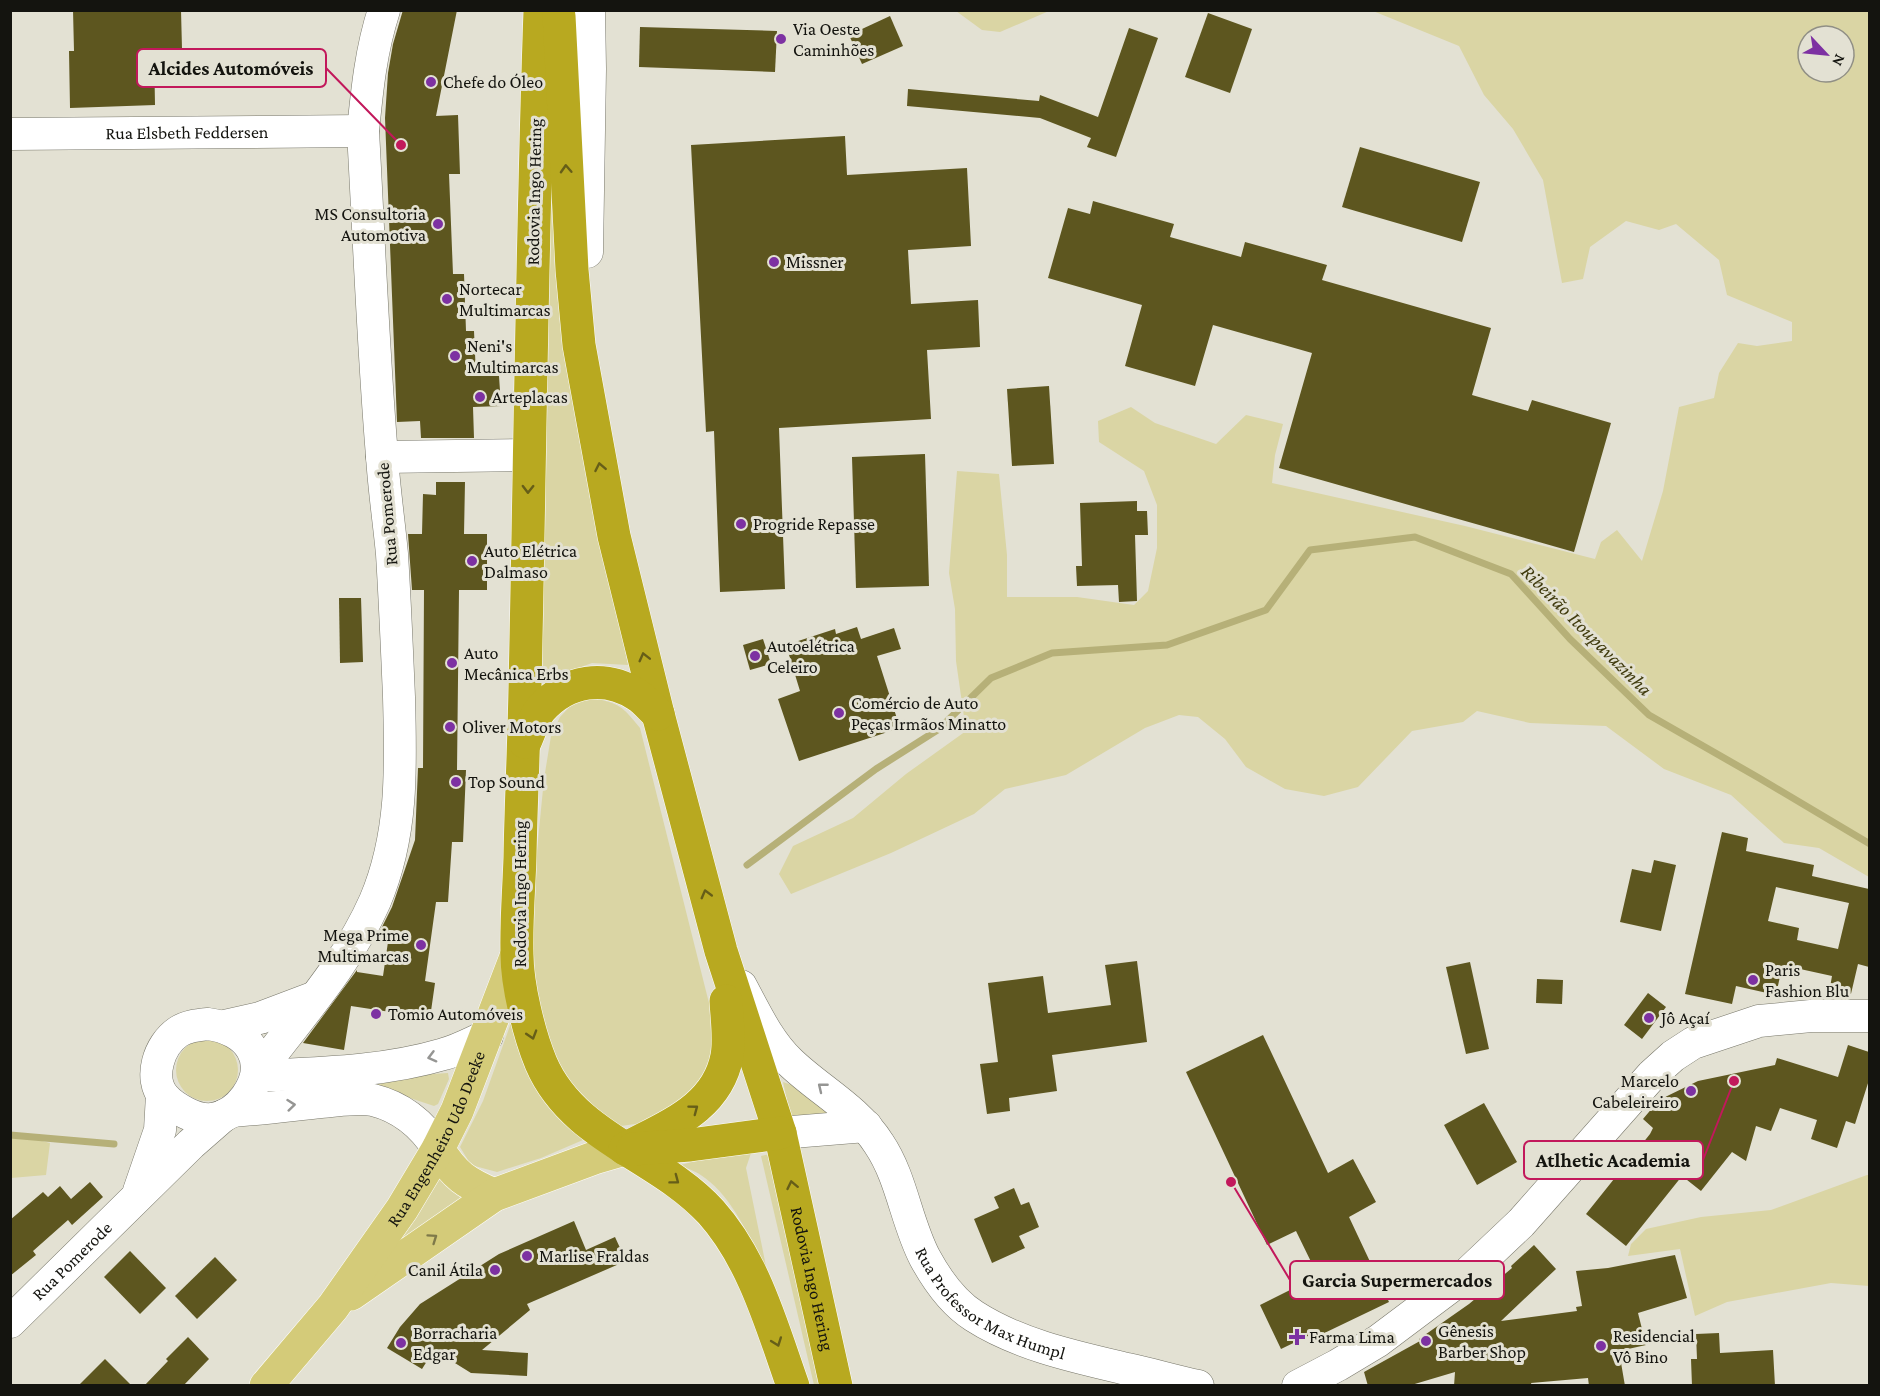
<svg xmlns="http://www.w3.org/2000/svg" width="1880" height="1396" font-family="'Crimson Pro',serif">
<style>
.green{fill:#dad5a4;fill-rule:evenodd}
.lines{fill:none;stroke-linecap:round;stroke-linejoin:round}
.stream{stroke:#b6b078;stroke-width:7}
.building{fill:#5d561f;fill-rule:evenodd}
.minor-casing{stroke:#78776a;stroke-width:33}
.major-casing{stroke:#fff;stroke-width:34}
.highway-casing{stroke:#fff;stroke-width:34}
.minor{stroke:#fff;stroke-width:32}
.major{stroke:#d4cb79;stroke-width:33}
.highway{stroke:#b8a920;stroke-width:33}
.oneway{stroke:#665e18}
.oneway2{stroke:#959593}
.oneway3{stroke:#7e7949}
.poi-dot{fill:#7d31a2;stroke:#e3e1d3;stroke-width:2}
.labels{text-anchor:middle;stroke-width:6;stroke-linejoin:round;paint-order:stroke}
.poi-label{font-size:18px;fill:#14140f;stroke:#e3e1d3;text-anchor:start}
.street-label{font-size:18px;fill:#14140f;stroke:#e3e1d3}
.water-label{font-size:20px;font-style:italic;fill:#403b0e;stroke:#e3e1d3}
.leader{fill:none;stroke:#c2185b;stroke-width:2}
.callout-dot{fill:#c2185b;stroke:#e3e1d3;stroke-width:2}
.callout{fill:#e3e1d3;stroke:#c2185b;stroke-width:2}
.callout-label{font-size:20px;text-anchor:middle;font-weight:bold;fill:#14140f}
</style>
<rect width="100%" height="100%" fill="#e3e1d3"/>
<!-- green -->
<g class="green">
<path d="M956 11H1049L1000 32 982 30Z"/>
<path d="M1373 11H1869V877L1819 848 1784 843 1731 795 1664 769 1606 726 1530 723 1477 711 1463 722 1412 731 1358 787 1324 796 1285 789 1246 767 1225 739 1198 717 1179 715 1145 728 1066 775 1005 789 974 814 891 853 791 894 779 874 793 846 853 818 906 774 966 731 956 661 955 609 949 573 957 471 999 474 1007 555V597H1077L1134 605 1148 591 1157 548V505L1144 471 1099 442 1098 421 1131 407 1155 423 1216 444 1246 415 1283 424 1275 455 1272 483 1465 526 1595 559 1601 542 1617 530 1642 561 1663 491 1679 407 1714 398 1719 373 1738 343 1757 346 1792 341V322L1727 295 1719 260 1676 224 1659 230 1626 221 1590 247 1583 279 1562 283 1543 180 1513 129 1484 95 1459 46ZM1808 36H1844V72H1808Z"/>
<path d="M545 120 588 451 628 665 592 663 540 682Z"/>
<path d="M591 698C620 703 622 706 640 728L712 1015V1057L706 1076 689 1097 642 1123 621 1126 600 1117 563 1075 544 1040 527 952 544 779 551 736 560 717 576 700Z"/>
<path d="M511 1023 525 1065 558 1115 583 1140 541 1158 497 1172 471 1165 460 1147 483 1101Z"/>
<circle cx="207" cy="1070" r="31"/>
<path d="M448 1073 449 1079 438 1104 434 1106 404 1096 264 1100 277 1084Z"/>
<path d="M783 1082 798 1087 830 1116 803 1115 791 1118Z"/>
<path d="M11 1133 50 1143 46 1175 11 1178Z"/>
<path d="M753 1147 746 1168 768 1276C752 1243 735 1200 705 1178 698 1172 688 1169 680 1165Z"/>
<path d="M770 1154 827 1385H814L761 1156Z"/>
<path d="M440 1175 472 1195 372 1267Z"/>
<path d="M1867 1175H1870L1869 1286 1831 1283 1727 1302 1695 1316 1680 1249 1628 1256 1631 1244 1646 1229 1701 1217 1771 1210Z"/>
</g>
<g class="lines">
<!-- stream -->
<g class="stream">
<path d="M747 865 876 769 939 729 991 678 1052 653 1167 645 1266 610 1310 550 1415 537 1511 574 1570 639 1649 715 1759 778 1870 844"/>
<path d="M10 1135 114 1144"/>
</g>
</g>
<!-- building -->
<g class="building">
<path d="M73 10H181L182 49H154L155 105 70 108 69 51H74Z"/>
<path d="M403 10H457L436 116 458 115 460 174H449L453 274H464L466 331H474L476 376H499L501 406 473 407 474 438H421L420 421 397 422 385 118 388 73 393 44Z"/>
<path d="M1208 13 1252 29 1230 93 1185 77Z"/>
<path d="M890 16 903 46 862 64 849 35Z"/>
<path d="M640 27 777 31 775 72 639 67Z"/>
<path d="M1129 28 1158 38 1116 157 1087 147 1091 138 1040 118 907 106 908 89 1039 101 1040 95 1098 117Z"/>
<path d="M845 136 847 175 967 168 971 246 908 250 911 304 978 300 980 347 927 350 931 419 779 428 785 589 720 592 714 431 706 432 691 145Z"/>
<path d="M1360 147 1480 182 1462 242 1342 207Z"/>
<path d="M1093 201 1174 224 1170 237 1241 257 1245 242 1327 265 1322 280 1491 328 1472 395 1528 411 1532 400 1611 423 1574 552 1279 468 1312 353 1213 325 1195 386 1125 366 1142 305 1048 278 1068 208 1090 214Z"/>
<path d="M1049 386 1054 464 1012 466 1007 389Z"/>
<path d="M925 454 929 586 856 588 852 457Z"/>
<path d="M436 482H465L464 534H487V590H459L457 770H466L463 842H452L448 902H436L425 981 435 983 430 1018 351 1006 344 1050 303 1043 357 970V972L383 976 388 942 375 941 392 907 415 840 418 768H423L424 590H412L408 534H422L423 494 436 495Z"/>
<path d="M1137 501V511H1147L1148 535H1135L1137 601 1119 602 1118 585 1077 586 1076 566H1082L1080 503Z"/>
<path d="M339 598H361L363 662 340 663Z"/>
<path d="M857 627 861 639 894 628 901 649 877 656 900 728 799 761 778 699 800 691 786 645 835 629 836 634Z"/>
<path d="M763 639 771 664 750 670 743 645Z"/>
<path d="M1722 832 1748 838 1746 851 1814 865 1812 876 1869 889V967L1858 964 1850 998 1829 993 1832 976 1791 967 1790 969 1782 967 1776 995 1736 986 1732 1004 1685 994ZM1776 887 1849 903 1838 949 1797 940 1799 928 1768 921Z"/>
<path d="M1654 860 1676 865 1661 931 1620 922 1632 869 1651 873Z"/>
<path d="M1137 961 1147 1042 1052 1055 1057 1091 1009 1098 1010 1111 987 1114 980 1064 998 1062 988 983 1043 976 1048 1013 1111 1005 1105 965Z"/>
<path d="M1470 962 1489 1049 1466 1054 1446 967Z"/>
<path d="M1537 979 1563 980 1562 1004 1536 1003Z"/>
<path d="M1648 993 1666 1007 1642 1039 1624 1025Z"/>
<path d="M1263 1035 1328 1173 1353 1159 1376 1202 1349 1217 1389 1302 1314 1338 1312 1334 1281 1349 1260 1305 1318 1276 1296 1231 1267 1245 1186 1072Z"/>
<path d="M1848 1045 1869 1052V1080L1855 1124 1846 1121 1837 1148 1811 1139 1817 1120 1780 1108 1771 1131 1756 1126 1746 1161 1732 1152 1701 1191 1682 1176 1626 1246 1586 1214 1650 1134 1653 1128 1643 1119 1659 1100 1698 1081 1775 1065 1777 1058 1838 1077Z"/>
<path d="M1484 1103 1517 1162 1477 1185 1444 1125Z"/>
<path d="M90 1182 103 1197 72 1225 68 1220 33 1251 36 1255 10 1276V1220L43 1192 48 1197 60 1186 71 1199Z"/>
<path d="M1014 1188 1021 1205 1029 1202 1039 1227 1019 1236 1025 1248 992 1263 974 1219 999 1208 994 1197Z"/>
<path d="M574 1221 586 1250 615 1237 626 1261 527 1304 530 1310 482 1350 528 1353 527 1376 471 1373 434 1350 422 1369 387 1348 400 1327 420 1304 499 1254Z"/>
<path d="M1534 1245 1556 1269 1501 1321 1577 1311 1576 1307 1582 1306 1576 1271 1608 1268 1675 1255 1687 1298 1638 1313 1646 1345 1619 1351 1625 1386H1589L1588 1378 1531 1383 1532 1386H1454L1455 1372 1408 1386H1368L1364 1372 1420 1341 1419 1339 1469 1304 1512 1268 1511 1266Z"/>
<path d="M130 1251 166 1288 140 1314 104 1277Z"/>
<path d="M215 1257 237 1280 197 1319 175 1296Z"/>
<path d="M1719 1333 1720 1353 1773 1350 1775 1386H1692L1691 1359H1697L1696 1334Z"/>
<path d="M188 1337 209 1359 183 1386H144L168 1361 166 1359Z"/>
<path d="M105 1359 132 1386H78Z"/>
</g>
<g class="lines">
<!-- minor casing -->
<g class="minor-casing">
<g id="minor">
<path id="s1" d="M10 134 363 131"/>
<path d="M587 252 590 69 589 10"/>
<path d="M382 457 529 455"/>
<path id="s2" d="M741 986C755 1012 768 1041 790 1062 819 1090 857 1109 879 1144 902 1178 906 1222 925 1258 937 1280 952 1302 974 1316 1019 1345 1076 1357 1127 1369 1151 1374 1174 1381 1198 1386"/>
<path d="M208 1024C248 1029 272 1061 246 1097 238 1108 226 1117 212 1119 203 1120 194 1117 186 1113 178 1109 170 1104 164 1097 148 1078 159 1045 178 1032 187 1026 197 1025 208 1024Z"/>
<path d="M224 1026 260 1018 313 998"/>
<path d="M258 1072C299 1017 347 965 375 901 403 835 401 768 399 697 397 650 395 602 392 554 389 522 384 489 382 456 373 348 369 239 363 131 367 90 371 50 384 10"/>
<path d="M258 1076C320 1073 383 1072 444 1054 459 1050 473 1042 487 1036"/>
<path d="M233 1111C262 1109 292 1105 321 1102 337 1101 357 1097 373 1100 401 1107 423 1125 438 1149"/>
<path d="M780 1133 866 1126"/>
<path d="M139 1191 160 1130 162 1095"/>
<path id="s3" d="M10 1322 191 1144 223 1116"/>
<path d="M1298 1386 1338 1365 1378 1341 1466 1275 1521 1223 1652 1075 1673 1056 1693 1043 1759 1021 1811 1016H1870"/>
</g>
</g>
<!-- major casing -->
<g class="major-casing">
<g id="major">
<path d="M438 1149C455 1176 466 1183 494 1195"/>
<path d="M351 1294 494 1195 594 1158 625 1149"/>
<path id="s4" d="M266 1386 333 1307 402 1209 438 1149 457 1111 516 957"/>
</g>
</g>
<!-- highway casing -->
<g class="highway-casing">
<g id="highway">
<path d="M540 10C532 236 530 461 525 687 524 744 521 801 520 857 519 889 516 922 517 954 517 985 529 1034 541 1063 573 1138 659 1155 711 1212 754 1260 772 1327 793 1386"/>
<path id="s5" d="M559 16 572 270 579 345 614 536 658 714 721 951 780 1133 836 1386"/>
<path d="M525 742C530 731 534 717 541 709 567 680 605 674 637 695 645 700 651 708 658 714"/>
<path d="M625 1149C667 1126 717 1109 727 1056 730 1039 727 1019 726 1001"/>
<path d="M633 1149 690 1145 780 1133"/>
</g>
</g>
<!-- minor -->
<use href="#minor" class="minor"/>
<!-- major -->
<use href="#major" class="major"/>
<!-- highway -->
<use href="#highway" class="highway"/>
</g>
<!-- one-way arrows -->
<defs><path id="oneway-chevron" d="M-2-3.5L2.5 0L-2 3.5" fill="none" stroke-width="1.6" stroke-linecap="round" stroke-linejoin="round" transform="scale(1.5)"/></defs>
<g class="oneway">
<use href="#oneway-chevron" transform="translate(566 169) rotate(-93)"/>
<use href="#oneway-chevron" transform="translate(600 467) rotate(-101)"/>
<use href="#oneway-chevron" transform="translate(528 489) rotate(91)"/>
<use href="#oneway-chevron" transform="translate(644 657) rotate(-104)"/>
<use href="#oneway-chevron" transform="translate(706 894) rotate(-105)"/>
<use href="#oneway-chevron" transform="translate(532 1035) rotate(73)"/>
<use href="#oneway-chevron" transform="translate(694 1109) rotate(-37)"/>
<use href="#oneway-chevron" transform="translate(675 1180) rotate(37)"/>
<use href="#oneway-chevron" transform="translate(792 1185) rotate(-102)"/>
<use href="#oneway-chevron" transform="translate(777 1342) rotate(70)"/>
</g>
<g class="oneway2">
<use href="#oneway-chevron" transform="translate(432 1057) rotate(165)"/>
<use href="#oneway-chevron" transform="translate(822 1087) rotate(-141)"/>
<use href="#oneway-chevron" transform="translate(291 1105) rotate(-6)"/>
</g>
<use class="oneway3" href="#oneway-chevron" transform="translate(433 1238) rotate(-35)"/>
<!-- markers -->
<g class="poi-dot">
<circle cx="781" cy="39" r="6"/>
<circle cx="431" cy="82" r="6"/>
<circle cx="438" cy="224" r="6"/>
<circle cx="774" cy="262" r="6"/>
<circle cx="447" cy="299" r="6"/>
<circle cx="455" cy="356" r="6"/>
<circle cx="480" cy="397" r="6"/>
<circle cx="741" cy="524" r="6"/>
<circle cx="472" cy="561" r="6"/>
<circle cx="755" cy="656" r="6"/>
<circle cx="452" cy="663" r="6"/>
<circle cx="839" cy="713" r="6"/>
<circle cx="450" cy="727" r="6"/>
<circle cx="456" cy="782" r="6"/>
<circle cx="421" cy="945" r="6"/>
<circle cx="1753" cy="980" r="6"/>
<circle cx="376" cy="1014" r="6"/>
<circle cx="1649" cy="1018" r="6"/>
<circle cx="1691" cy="1091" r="6"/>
<circle cx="527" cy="1256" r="6"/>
<circle cx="495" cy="1270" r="6"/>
<path d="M1294 1328h6v6h6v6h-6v6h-6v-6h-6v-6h6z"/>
<circle cx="1426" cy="1341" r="6"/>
<circle cx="401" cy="1343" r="6"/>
<circle cx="1601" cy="1346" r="6"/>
</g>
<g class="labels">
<!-- poi labels -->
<g class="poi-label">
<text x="793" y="35">Via Oeste<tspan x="793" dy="21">Caminhões</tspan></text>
<text x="443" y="88">Chefe do Óleo</text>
<text x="426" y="220" text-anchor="end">MS Consultoria<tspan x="426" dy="21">Automotiva</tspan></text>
<text x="786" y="268">Missner</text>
<text x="459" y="295">Nortecar<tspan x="459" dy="21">Multimarcas</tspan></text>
<text x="467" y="352">Neni's<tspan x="467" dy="21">Multimarcas</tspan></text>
<text x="492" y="403">Arteplacas</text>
<text x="753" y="530">Progride Repasse</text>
<text x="484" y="557">Auto Elétrica<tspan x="484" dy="21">Dalmaso</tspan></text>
<text x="767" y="652">Autoelétrica<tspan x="767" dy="21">Celeiro</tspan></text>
<text x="464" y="659">Auto<tspan x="464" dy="21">Mecânica Erbs</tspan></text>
<text x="851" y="709">Comércio de Auto<tspan x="851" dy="21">Peças Irmãos Minatto</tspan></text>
<text x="462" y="733">Oliver Motors</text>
<text x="468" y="788">Top Sound</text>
<text x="409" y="941" text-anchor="end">Mega Prime<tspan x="409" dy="21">Multimarcas</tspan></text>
<text x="1765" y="976">Paris<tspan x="1765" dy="21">Fashion Blu</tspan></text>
<text x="388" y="1020">Tomio Automóveis</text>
<text x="1661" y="1024">Jô Açaí</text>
<text x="1679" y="1087" text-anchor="end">Marcelo<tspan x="1679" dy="21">Cabeleireiro</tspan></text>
<text x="539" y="1262">Marlise Fraldas</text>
<text x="483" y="1276" text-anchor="end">Canil Átila</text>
<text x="1438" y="1337">Gênesis<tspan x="1438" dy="21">Barber Shop</tspan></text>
<text x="413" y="1339">Borracharia<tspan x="413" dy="21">Edgar</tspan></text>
<text x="1613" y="1342">Residencial<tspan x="1613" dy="21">Vô Bino</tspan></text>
<text x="1309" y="1343">Farma Lima</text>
</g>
<!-- street labels -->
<g class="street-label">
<text dy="6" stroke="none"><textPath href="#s1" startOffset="177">Rua Elsbeth Feddersen</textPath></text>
<text transform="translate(534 192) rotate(-89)" y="6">Rodovia Ingo Hering</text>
<text transform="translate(387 514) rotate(-95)" y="6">Rua Pomerode</text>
<text transform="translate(520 894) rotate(-90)" y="6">Rodovia Ingo Hering</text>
<text dy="6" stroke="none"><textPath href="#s4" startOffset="302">Rua Engenheiro Udo Deeke</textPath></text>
<text dy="6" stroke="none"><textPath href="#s3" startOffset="87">Rua Pomerode</textPath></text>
<text dy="6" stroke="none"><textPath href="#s5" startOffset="1293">Rodovia Ingo Hering</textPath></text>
<text dy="6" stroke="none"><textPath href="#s2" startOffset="418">Rua Professor Max Humpl</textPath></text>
</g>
<!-- water labels -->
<g class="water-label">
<text transform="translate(1587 630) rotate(45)" y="7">Ribeirão Itoupavazinha</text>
</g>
</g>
<!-- callouts -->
<path class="leader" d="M401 145L326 68M1734 1081L1703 1160M1231 1182L1290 1280"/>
<g class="callout-dot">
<circle cx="401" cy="145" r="6"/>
<circle cx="1734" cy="1081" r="6"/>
<circle cx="1231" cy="1182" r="6"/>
</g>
<g class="callout">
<rect x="137" y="49" width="189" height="38" rx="6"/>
<rect x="1524" y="1141" width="179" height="38" rx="6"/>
<rect x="1290" y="1261" width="214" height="38" rx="6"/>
</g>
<g class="callout-label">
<text x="231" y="75">Alcides Automóveis</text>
<text x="1613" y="1167">Atlhetic Academia</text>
<text x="1397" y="1287">Garcia Supermercados</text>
</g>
<!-- border -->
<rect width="1880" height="1396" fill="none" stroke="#14140f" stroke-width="24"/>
<!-- north arrow -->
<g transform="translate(1826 54) rotate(116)"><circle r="28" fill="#e3e1d3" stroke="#908f85" stroke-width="1.5"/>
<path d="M0-4.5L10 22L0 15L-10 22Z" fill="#7d31a2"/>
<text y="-9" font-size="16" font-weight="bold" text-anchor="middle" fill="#14140f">N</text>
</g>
</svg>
